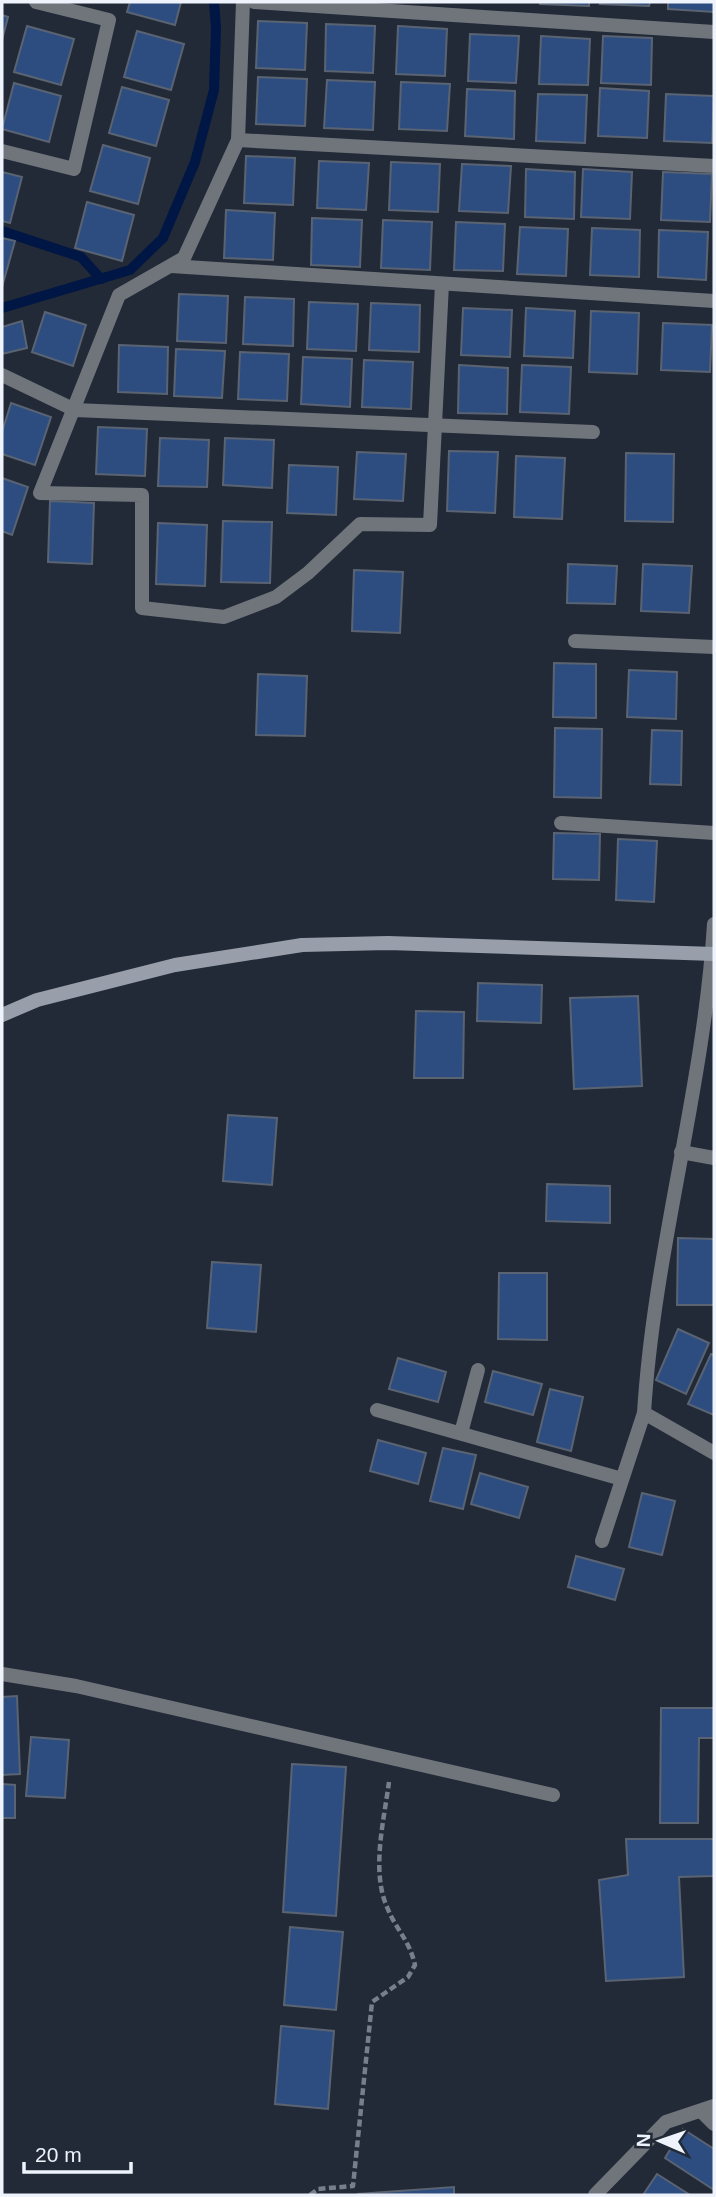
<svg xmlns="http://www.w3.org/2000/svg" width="716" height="2197" font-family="Helvetica,sans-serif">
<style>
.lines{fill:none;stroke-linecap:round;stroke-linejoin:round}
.stream{stroke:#001644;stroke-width:10}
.building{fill:#2d4d80;stroke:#5a6372;stroke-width:2}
.path{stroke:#787f8b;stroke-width:4.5;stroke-dasharray:7 3.5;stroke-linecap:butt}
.street{stroke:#70757c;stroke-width:14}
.secondary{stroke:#989fab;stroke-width:14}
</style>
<rect width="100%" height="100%" fill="#222a37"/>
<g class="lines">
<!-- stream -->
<g class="stream">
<path d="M2 231 81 257 101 279"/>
<path d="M2 308 130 270 163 238 195 162 214 90 216 28 214 2"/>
</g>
</g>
<!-- building -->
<g class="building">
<path d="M130 2H181L175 25 127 12Z"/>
<path d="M540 2H589V6L540 4Z"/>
<path d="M601 2H650L649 6 600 4Z"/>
<path d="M668 2H714V12L668 9Z"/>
<path d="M2 15 8 17 2 40Z"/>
<path d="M258 21 307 23 305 70 256 68Z"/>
<path d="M326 24 375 26 373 73 325 71Z"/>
<path d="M27 26 74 39 61 85 14 72Z"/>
<path d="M398 26 447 29 445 76 396 74Z"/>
<path d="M137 31 184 44 171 90 124 77Z"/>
<path d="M470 34 519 36 516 83 468 81Z"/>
<path d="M541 36 590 39 588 85 539 84Z"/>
<path d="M603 36 652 38 651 85 601 83Z"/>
<path d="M258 77 307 79 305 126 256 124Z"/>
<path d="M327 80 375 82 373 130 324 128Z"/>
<path d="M401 82 450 84 447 131 399 129Z"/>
<path d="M14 83 61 96 49 142 2 129Z"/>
<path d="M122 87 169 100 156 146 109 133Z"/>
<path d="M600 88 649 91 647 138 598 136Z"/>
<path d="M467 89 515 91 514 139 465 136Z"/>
<path d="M538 94 587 95 585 143 536 141Z"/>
<path d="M666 94 714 96 712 143 664 141Z"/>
<path d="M103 145 150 158 138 204 90 191Z"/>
<path d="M246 156 295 158 293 205 244 203Z"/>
<path d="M319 161 369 163 366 210 317 208Z"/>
<path d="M391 162 440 164 438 212 389 210Z"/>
<path d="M462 164 511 166 508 213 459 211Z"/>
<path d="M526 169 575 172 574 219 525 217Z"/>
<path d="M583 169 632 172 630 219 581 217Z"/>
<path d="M2 172 22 177 10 223 2 221Z"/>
<path d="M663 172 712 174 710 222 661 220Z"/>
<path d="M87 202 134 215 122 261 75 248Z"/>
<path d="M226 210 275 213 273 260 224 258Z"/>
<path d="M312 218 362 220 360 267 311 265Z"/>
<path d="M383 220 432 222 430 270 381 268Z"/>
<path d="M456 222 505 224 503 271 454 270Z"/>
<path d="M520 227 568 229 566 276 517 274Z"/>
<path d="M592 228 640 230 639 277 590 275Z"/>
<path d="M659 230 708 232 706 280 658 277Z"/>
<path d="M2 238 15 241 2 287Z"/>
<path d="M179 294 228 296 226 343 177 341Z"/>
<path d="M245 297 294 299 293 346 243 344Z"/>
<path d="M309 302 358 304 356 351 307 349Z"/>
<path d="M371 303 420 305 419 352 369 350Z"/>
<path d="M463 308 512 310 510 357 461 355Z"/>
<path d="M526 308 575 311 573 358 524 356Z"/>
<path d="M591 311 639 313 637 374 589 372Z"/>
<path d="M45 312 86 325 73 366 32 352Z"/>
<path d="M22 321 27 348 2 354V327Z"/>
<path d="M663 323 712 325 710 372 661 370Z"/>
<path d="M119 345 168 347 167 394 118 392Z"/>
<path d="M176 349 225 351 222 398 174 396Z"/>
<path d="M240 352 289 354 287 401 238 399Z"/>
<path d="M303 357 352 359 350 407 301 404Z"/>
<path d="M364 360 413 362 411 409 362 407Z"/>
<path d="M459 365 508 368 507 414 458 413Z"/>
<path d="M522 365 571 367 569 414 520 412Z"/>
<path d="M11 403 51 417 35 465 2 454V432Z"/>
<path d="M98 427 147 429 145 476 96 474Z"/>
<path d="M160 438 209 440 207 487 158 486Z"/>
<path d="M225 438 274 440 272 488 223 485Z"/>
<path d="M449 451 498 452 495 513 447 511Z"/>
<path d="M357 452 406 454 403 501 354 499Z"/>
<path d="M626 453 674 454 673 522 625 521Z"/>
<path d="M516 456 565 458 562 519 514 517Z"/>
<path d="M289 465 338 467 336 515 287 513Z"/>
<path d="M2 478 28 487 12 535 2 531Z"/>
<path d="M50 501 94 503 92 564 48 562Z"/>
<path d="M223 521 272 522 270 583 221 582Z"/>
<path d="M158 523 207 525 205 586 156 584Z"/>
<path d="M568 564 617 566 615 604 567 603Z"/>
<path d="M643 564 692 566 689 613 641 611Z"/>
<path d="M354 570 403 572 400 633 352 631Z"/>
<path d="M554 663 596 664V718L553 717Z"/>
<path d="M629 670 677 672 676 719 627 717Z"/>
<path d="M258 674 307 676 305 736 256 735Z"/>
<path d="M555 728 602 729 601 798 554 797Z"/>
<path d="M652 730 682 731 681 785 650 784Z"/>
<path d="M554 833 600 834 599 880 553 879Z"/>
<path d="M618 839 657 841 654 902 616 900Z"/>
<path d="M478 983 542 985 541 1023 477 1021Z"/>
<path d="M638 996 642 1086 574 1089 570 998Z"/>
<path d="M416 1011 464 1012 463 1078H414Z"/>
<path d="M228 1115 277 1118 272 1185 223 1181Z"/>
<path d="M547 1184 610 1186V1223L546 1221Z"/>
<path d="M678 1238 714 1239V1305H677Z"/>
<path d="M212 1262 261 1265 256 1332 207 1328Z"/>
<path d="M499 1273H547V1340L498 1339Z"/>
<path d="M678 1329 709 1343 686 1394 656 1380Z"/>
<path d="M711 1354 714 1355V1415L688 1404Z"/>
<path d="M398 1358 446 1372 438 1402 389 1389Z"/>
<path d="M493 1371 542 1384 533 1415 485 1402Z"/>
<path d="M550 1389 583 1397 571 1451 537 1442Z"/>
<path d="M378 1440 426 1453 418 1484 370 1471Z"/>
<path d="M443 1448 476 1455 463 1509 430 1501Z"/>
<path d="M480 1473 528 1487 519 1518 471 1504Z"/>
<path d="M642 1493 675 1501 662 1555 629 1547Z"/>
<path d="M576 1556 624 1569 615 1600 568 1587Z"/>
<path d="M17 1696 20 1774 2 1775V1697Z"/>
<path d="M661 1708H714V1738H699L698 1823H660Z"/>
<path d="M31 1737 69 1740 65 1798 26 1796Z"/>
<path d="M292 1764 346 1767 336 1916 283 1912Z"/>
<path d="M2 1784 15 1785V1818H2Z"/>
<path d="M626 1839H714V1876L679 1877 684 1977 606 1981 599 1880 628 1875Z"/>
<path d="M290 1927 343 1932 336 2010 284 2005Z"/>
<path d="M281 2026 334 2031 328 2109 275 2104Z"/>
<path d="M683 2129 714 2149V2190L665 2158Z"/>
<path d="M657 2174 690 2195H643Z"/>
<path d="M454 2187V2195L357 2194Z"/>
</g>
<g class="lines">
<!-- path -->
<path class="path" d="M310 2195 318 2189 353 2186 372 2002 408 1977 415 1965C409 1939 396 1930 387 1907 371 1871 384 1820 389 1782"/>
<!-- street -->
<g class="street">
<path d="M243 2 238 140 184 258 119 295 40 493 142 495V608L224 617 276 597 308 573 360 524 430 525 442 284"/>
<path d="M254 2 714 32"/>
<path d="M238 140 714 166"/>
<path d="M2 151 74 169 109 20 36 2"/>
<path d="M171 266 714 301"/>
<path d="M2 375 75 410 593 432"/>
<path d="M575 641 714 647"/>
<path d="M561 823 714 833"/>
<path d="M714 924C704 1089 654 1249 644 1413L714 1453"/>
<path d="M681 1152 714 1158"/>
<path d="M377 1410 622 1479"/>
<path d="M461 1433 478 1370"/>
<path d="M602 1541 644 1413"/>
<path d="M2 1674 76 1686 553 1795"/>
<path d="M701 2111 714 2124"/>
<path d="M595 2195 666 2122 714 2106"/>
</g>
<!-- secondary -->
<path class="secondary" d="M2 1015 37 1000 175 965 302 945 388 943 714 954"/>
</g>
<!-- border -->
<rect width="716" height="2197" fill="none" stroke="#eef3fc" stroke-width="7"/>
<!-- north arrow -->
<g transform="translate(660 2141) rotate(272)" stroke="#222a37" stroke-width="5" paint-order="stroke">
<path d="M0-5L12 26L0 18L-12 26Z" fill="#eef3fc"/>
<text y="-10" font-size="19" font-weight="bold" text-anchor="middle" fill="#eef3fc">N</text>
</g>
<!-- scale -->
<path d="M24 2162v10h107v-10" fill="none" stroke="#eef3fc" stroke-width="3.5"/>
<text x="35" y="2162" font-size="21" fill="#eef3fc" stroke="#222a37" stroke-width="5" paint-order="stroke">20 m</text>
</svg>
